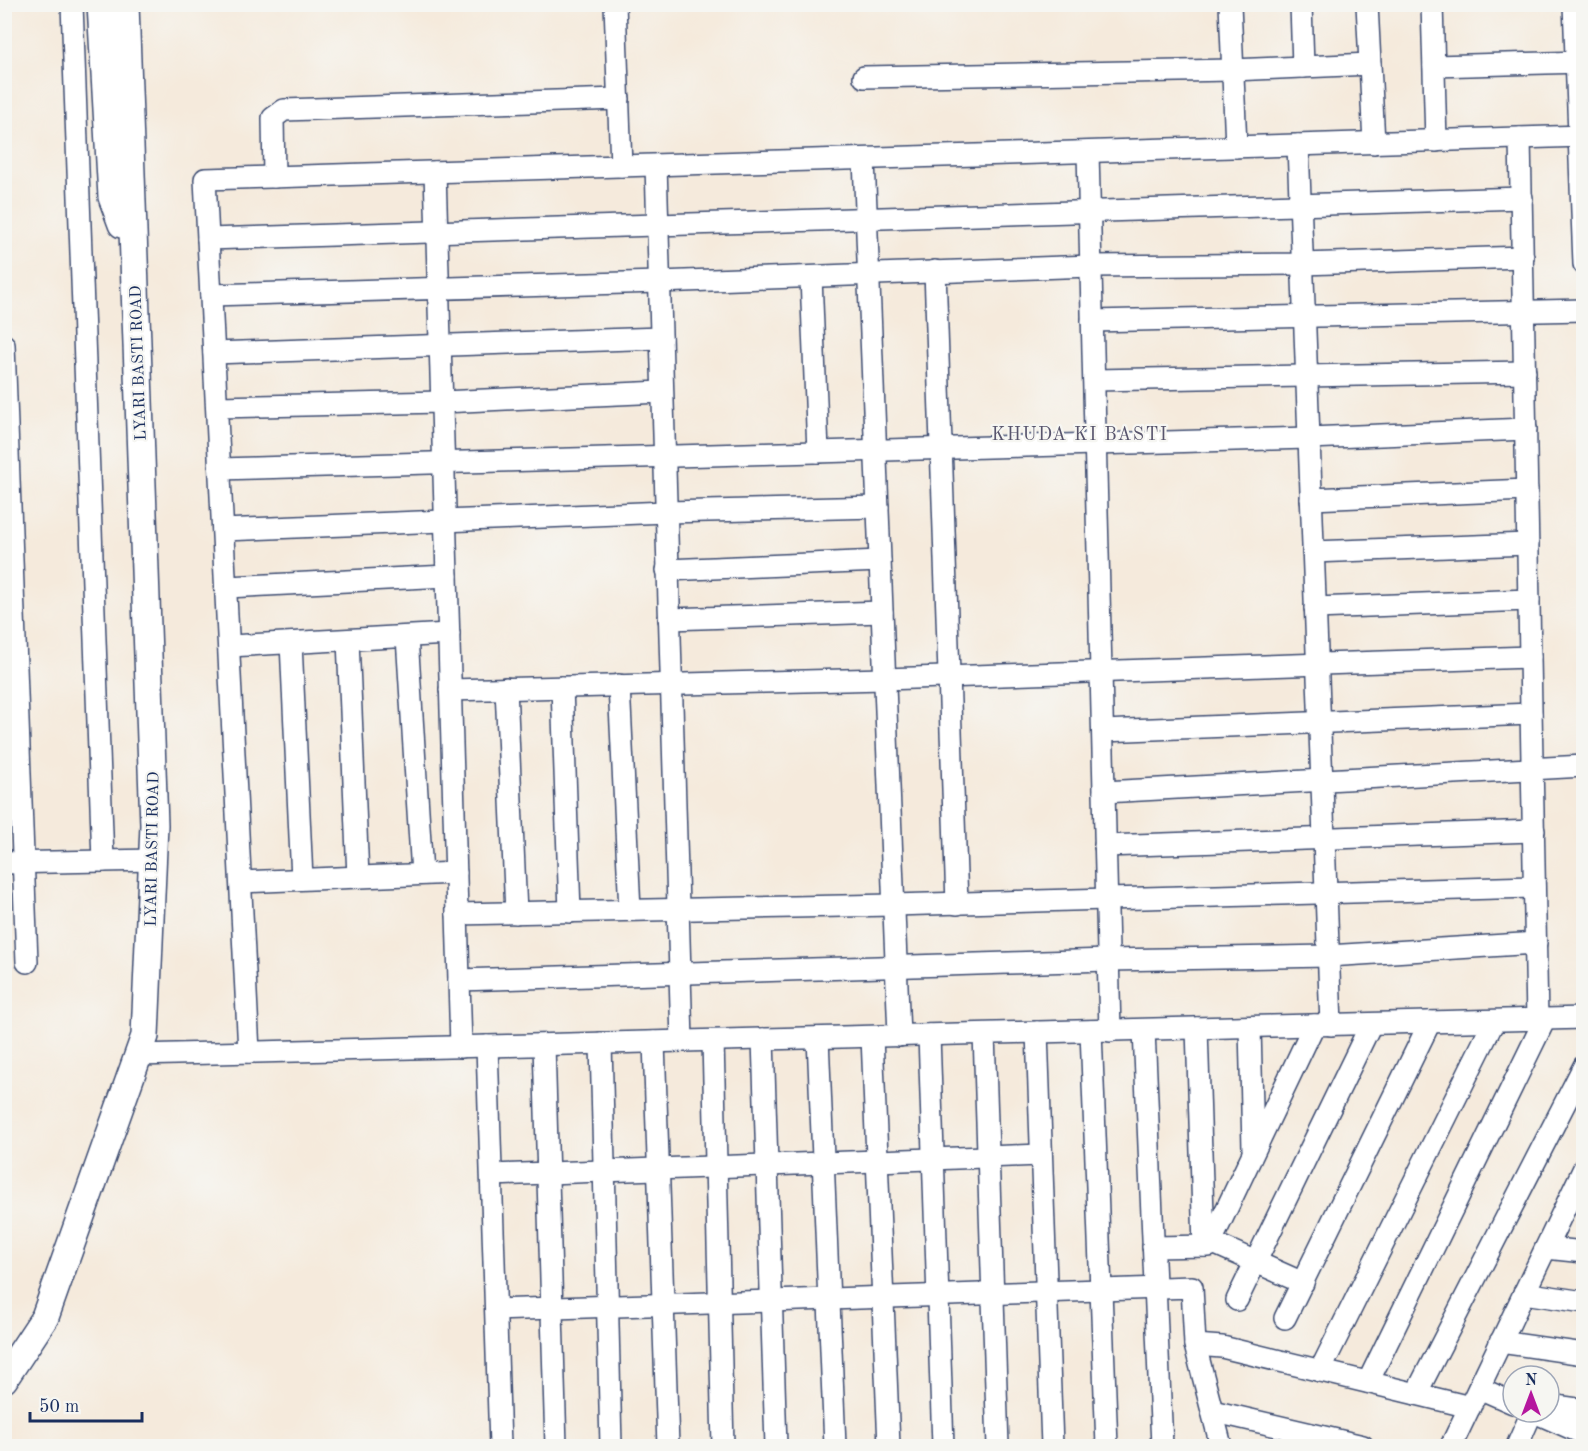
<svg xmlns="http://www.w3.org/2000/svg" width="1588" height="1451" font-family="'Old Standard TT',serif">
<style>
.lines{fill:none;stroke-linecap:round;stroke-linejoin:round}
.minor-casing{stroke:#3c4b71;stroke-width:24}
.major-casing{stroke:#3c4b71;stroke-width:30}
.minor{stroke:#fff;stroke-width:21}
.major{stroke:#fff;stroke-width:27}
.labels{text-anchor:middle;stroke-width:4.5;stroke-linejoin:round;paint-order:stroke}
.street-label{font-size:16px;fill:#1b2f5e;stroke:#f6f6f2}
.neighbourhood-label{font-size:18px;letter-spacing:1.5px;fill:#58556d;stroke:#f6f6f2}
</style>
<rect width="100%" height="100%" fill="#f6f6f2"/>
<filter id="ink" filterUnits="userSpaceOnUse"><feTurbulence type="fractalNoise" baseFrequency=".0167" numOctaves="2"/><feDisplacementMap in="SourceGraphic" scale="12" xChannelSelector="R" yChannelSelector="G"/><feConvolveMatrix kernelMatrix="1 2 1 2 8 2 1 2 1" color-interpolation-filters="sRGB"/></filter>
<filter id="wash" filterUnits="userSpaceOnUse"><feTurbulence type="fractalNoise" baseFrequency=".008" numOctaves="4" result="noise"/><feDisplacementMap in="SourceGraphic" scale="24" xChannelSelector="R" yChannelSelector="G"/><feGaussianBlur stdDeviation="1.35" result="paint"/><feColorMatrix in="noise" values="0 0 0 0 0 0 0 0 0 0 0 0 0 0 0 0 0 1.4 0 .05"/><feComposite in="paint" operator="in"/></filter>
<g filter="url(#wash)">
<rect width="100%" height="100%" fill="#f5eadc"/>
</g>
<g filter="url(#ink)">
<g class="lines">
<!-- minor casing -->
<g class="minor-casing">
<g id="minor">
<path d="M72 4 103 861"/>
<path d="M615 4 621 166"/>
<path d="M1230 4 1236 147"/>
<path d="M1301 4 1303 67"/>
<path d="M1367 4 1374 143"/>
<path d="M1432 4 1436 141"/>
<path d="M1574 4 1584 264"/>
<path d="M1434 66 1584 62"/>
<path d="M864 77 1232 70 1370 64"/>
<path d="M1520 138 1537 1020"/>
<path d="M1298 145 1331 1025"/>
<path d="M1088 152 1110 1031"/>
<path d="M864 159 899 1036"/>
<path d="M656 165 682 1041"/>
<path d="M435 172 461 1047"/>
<path d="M274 177 273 118 284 110 619 99"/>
<path d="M208 239 1522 198"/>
<path d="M935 271 957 904"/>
<path d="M811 277 818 452"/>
<path d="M211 295 659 282 1091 266 1302 264 1523 257"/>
<path d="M1092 321 1584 310"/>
<path d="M4 345 27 962"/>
<path d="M214 353 661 338"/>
<path d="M1094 380 1525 372"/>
<path d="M217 407 442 402 662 392"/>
<path d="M220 469 1309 438 1526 429"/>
<path d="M1311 499 1527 490"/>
<path d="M223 530 666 512 878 507"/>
<path d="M1313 552 1528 544"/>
<path d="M667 570 880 561"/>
<path d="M226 587 447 576"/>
<path d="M1315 608 1529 600"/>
<path d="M669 619 882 612"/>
<path d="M407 637 422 874"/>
<path d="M348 640 358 877"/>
<path d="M291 643 302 879"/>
<path d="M229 646 449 634"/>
<path d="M619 685 630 910"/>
<path d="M562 687 570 912"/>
<path d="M506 688 516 913"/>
<path d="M450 690 884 679 1530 657"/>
<path d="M1103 731 1531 714"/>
<path d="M1104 792 1584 766"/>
<path d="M1105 846 1534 831"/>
<path d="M4 863 153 860"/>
<path d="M241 882 456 873"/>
<path d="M457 914 893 905 1534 887"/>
<path d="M459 980 1108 960 1328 956 1536 943"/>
<path d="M1250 1027 1253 1149"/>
<path d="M1197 1028 1204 1246"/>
<path d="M1144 1030 1162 1446"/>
<path d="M1091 1031 1107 1446"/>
<path d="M1037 1032 1052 1446"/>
<path d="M984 1034 998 1446"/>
<path d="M929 1035 943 1446"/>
<path d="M872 1037 889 1446"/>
<path d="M818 1038 835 1446"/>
<path d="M763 1039 776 1446"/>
<path d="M713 1041 723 1446"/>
<path d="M654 1042 668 1446"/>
<path d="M601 1043 611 1446"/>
<path d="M544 1045 556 1446"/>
<path d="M487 1046 500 1446"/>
<path d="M249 1052 205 179 1584 136"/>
<path d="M138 1055 1584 1018"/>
<path d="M492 1175 1041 1155"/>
<path d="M1211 1242 1303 1283"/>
<path d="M1153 1247 1209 1246 1314 1025"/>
<path d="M1546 1248 1584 1252"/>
<path d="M1524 1293 1584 1302"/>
<path d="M1237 1300 1371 1024"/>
<path d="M496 1310 1192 1287 1195 1345 1221 1446"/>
<path d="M1285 1318 1430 1022"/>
<path d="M1500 1342 1584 1354"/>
<path d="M1195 1345 1222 1347 1470 1407"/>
<path d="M1320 1371 1494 1021"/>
<path d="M1368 1382 1545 1019"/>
<path d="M1479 1388 1513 1403"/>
<path d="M1416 1394 1584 1066"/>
<path d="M1549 1405 1584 1410"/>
<path d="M1212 1411 1363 1446"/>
<path d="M1534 1412 1584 1434"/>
<path d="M1451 1446 1584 1168"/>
<path d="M1517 1446 1532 1412"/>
</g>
</g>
<!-- major casing -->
<g class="major-casing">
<g id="major">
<path d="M101 4 112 197 122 224"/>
<path d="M4 1379 45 1317 145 1036 154 825 125 4"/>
</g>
</g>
<!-- minor -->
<use href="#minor" class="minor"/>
<!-- major -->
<use href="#major" class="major"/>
</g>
</g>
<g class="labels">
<!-- street labels -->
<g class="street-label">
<text transform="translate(137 363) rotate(-92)" y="6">LYARI BASTI ROAD</text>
<text transform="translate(151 849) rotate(-89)" y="6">LYARI BASTI ROAD</text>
</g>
<!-- neighbourhood labels -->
<g class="neighbourhood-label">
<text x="1080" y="440">KHUDA KI BASTI</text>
</g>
</g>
<!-- margin -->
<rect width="1588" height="1451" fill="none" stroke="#f6f6f2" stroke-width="24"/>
<!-- north arrow -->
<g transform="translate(1531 1394)"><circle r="28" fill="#f6f6f2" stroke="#9ea6b7" stroke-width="1.5"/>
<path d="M0-4.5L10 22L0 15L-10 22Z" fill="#b5179e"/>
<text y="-9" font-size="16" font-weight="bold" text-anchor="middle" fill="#1b2f5e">N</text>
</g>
<!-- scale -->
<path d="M30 1412v9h112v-9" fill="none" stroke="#1b2f5e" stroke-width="3"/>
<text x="39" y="1412" font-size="18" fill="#1b2f5e" stroke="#f6f6f2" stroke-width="4.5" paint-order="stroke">50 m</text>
</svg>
